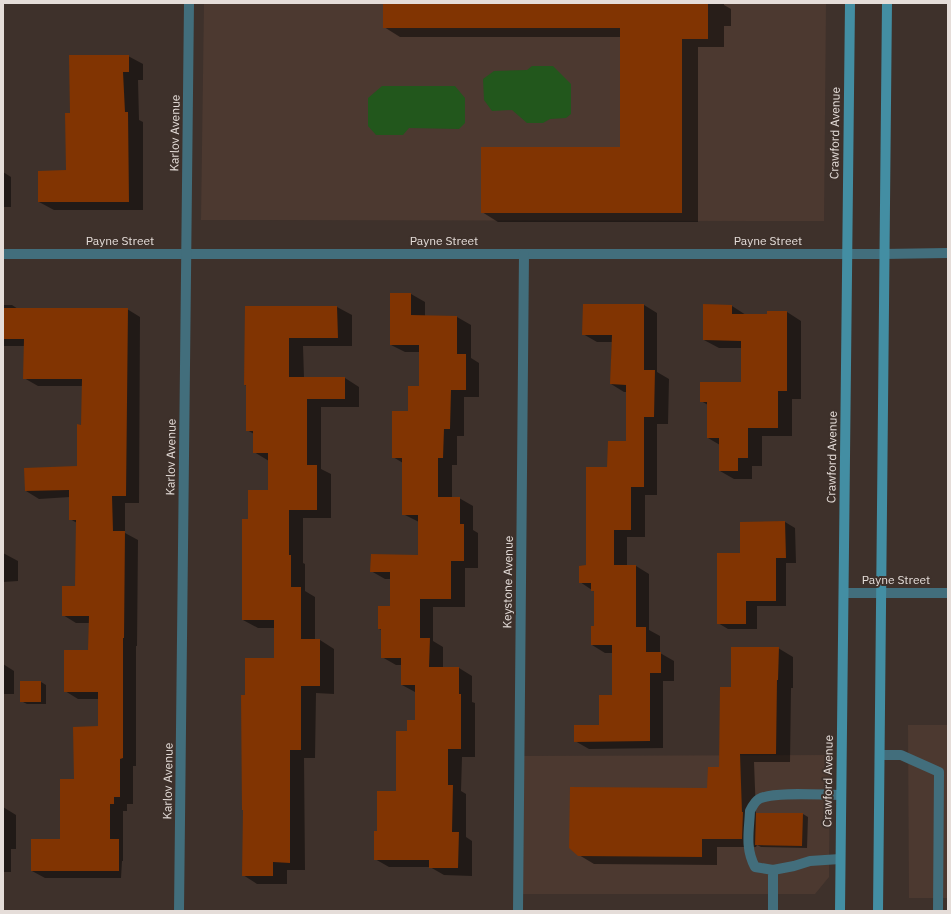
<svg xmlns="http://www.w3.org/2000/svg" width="951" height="914" font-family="'IBM Plex Sans',sans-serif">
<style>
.built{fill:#4c3930}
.green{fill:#22571c}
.shadow{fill:#0007}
.building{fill:#813402}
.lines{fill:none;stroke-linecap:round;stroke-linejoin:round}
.lane{stroke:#426e7c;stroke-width:10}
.street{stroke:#426e7c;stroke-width:10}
.secondary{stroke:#438ea3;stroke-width:10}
.labels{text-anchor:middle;stroke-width:4;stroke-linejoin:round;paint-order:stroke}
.street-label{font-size:12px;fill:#e5ddd9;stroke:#3e312b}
</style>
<rect width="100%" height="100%" fill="#3e312b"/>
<!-- built -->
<g class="built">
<path d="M204 3H826L824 221 201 220Z"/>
<path d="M908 725H948V898H909Z"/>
<path d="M830 755 829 877 815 894H515V756Z"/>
</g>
<!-- green -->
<g class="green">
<path d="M532 66H553L571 84V114L566 118 550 119 543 123H527L512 110 492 111 484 100 483 79 494 71 527 70Z"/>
<path d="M382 86H455L465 98V123L459 129 409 128 403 135H376L368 126V98Z"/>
</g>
<!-- shadow -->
<g class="shadow">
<path d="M384 3H724V5L731 9V26H724V47H698V222H498L482 212 621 148V37H400L384 27Z"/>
<path d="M128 56 143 64V80H138L139 120 143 122V210H54L39 202 67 172Z"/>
<path d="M3 172 11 177V207H3Z"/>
<path d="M391 294H411L425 302V317H457L471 325V358L479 363V397H464V436H457V465H452V498H459L473 506V530L478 533V568H465V607H433V641L443 647V668H459L472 676V702L475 703V757H462L461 791 466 794V837L472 841V876L444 875 430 867H389L375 859 378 832 397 792 408 732 416 721 415 692 402 685V665H396L382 657V630L379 629 391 607V579H385L371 571 419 556V522L403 514V463L393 457 409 412 420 387V352H405L391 345Z"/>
<path d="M3 305H12L18 309H127L140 317 139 503H125V533L138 540 137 646H136V766H133V804H127V811H123V861H122L121 878H45L32 871 61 840 75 780 99 727V699H78L65 691 89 651V623H76L63 615 76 587 77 523 70 519V497L39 499 26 491 78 467 82 426 83 386H38L24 378 25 346H3Z"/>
<path d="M644 305 657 313V372L669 379 668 424H657V495H645V537H627V566H636L649 574V630L660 636V653L674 661V681H663V748L589 749 575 741 600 726 613 696V653H605L592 645 595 628V592L580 582 587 566 608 468 627 442V392H624L611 384 612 342H597L583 334Z"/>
<path d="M732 306 746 315H768L787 312 801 321V399H792V436H762V466H752V479H734L720 471V445L708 438V405L701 401 742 383V348H719L704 340Z"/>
<path d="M246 307H337L352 315V346H303L304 378H345L359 387V407H321V469L331 474V518H303V563L305 564V591L315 597V640H320L334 649V694L316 693 315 758H304L305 870H287V884H257L243 875 246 696 275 659V628H258L243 620 249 520 269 491V461L254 452V434L247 430V386L245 385Z"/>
<path d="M785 522 795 528 796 563H786V606H757V629H728L718 623 741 554V523Z"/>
<path d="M3 553 18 561V581L3 582Z"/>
<path d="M778 648 793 657V688H791L790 762H754L756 814H803L808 817 807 848 761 847 757 845 756 847H717V865L594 864 579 855 708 789 720 768 732 688Z"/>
<path d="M3 664 14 671V694H3Z"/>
<path d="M41 682 46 685V704H27L21 701Z"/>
<path d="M3 807 16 815V849H11V872H3Z"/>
</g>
<!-- building -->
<g class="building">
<path d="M383 3H708V39H682V213H481V147H620V28H383Z"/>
<path d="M69 55H129V72H123L125 112H128L129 202H38V171L66 170 65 113H70Z"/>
<path d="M390 293H411V315L457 316V354H466V390H451L450 429H444L443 458H438V497H460V524H464V561H451V599H420V638H430L429 667H459V694H461V749H448V785H453L452 832H459L458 868H429V860H374V831H377V791H396V731H407V720H415V685H401V658H381V629H378V606H390V572H370L371 554 418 555V515H402V458H392V411H408V386H419V345H390Z"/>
<path d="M583 304H644V370H655L654 417H644V487H631V530H614V565H636V627H646V652H661V673H650V741L574 742V725H599V695H612V645H591V626H594V591H591V583H579V566L586 565V467H607L608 441H626V385L610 384 612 335H582Z"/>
<path d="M703 304 732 305V314H767V311H787V391H778V428H748V458H738V471H719V438H707V402H700V382H741V341L703 340Z"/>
<path d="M245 306H337L338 338H289V377H345V399H307V465H317V510H289V555H291V587H301V639H320V686H301V750H290V863L273 862V876H242L243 810H242L241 695H245V658H274V620H242V519H248V490H268V453H253V431H246V385H244Z"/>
<path d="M3 308H128L126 496H112L113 531H125L124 638H123V758L120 759V797H114V804H110V839H119V871H31V839H60V779H74L73 727 98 726V692H64V650H88L89 616H62V586H75L76 520H69V490L25 491 24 468 77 466V424L81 425 82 379H23L24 339H3Z"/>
<path d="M785 521 786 558H776V601H746V624H717V553H740V522Z"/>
<path d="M731 647H779L778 680H777L776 754H740L742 812H743L742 839H702V857L578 856 569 848 570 787 707 788 708 767H719L720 687H731Z"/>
<rect x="20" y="681" width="21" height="21"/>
<path d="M756 813H803L802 846 755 845Z"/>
</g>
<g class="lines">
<!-- lane -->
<g class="lane">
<path d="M880 755H901L939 772 938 911"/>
<path d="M773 870 794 866 810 861 840 859"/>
<path d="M773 911V870L755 867C745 848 749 832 750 811 752 807 755 801 759 799 773 791 823 795 841 795"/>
</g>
<!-- street -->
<g class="street">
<path d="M3 254H884L948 253"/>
<path d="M844 593H948"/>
<path d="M179 911 189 3"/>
<path d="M518 911 524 254"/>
</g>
<!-- secondary -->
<g class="secondary">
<path d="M840 911 850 3"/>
<path d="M878 911 887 3"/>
</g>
</g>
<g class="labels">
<!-- street labels -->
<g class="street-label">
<text transform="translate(175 133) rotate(-89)" y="4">Karlov Avenue</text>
<text transform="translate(835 133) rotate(-89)" y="4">Crawford Avenue</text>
<text x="120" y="245">Payne Street</text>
<text x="444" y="245">Payne Street</text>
<text x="768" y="245">Payne Street</text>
<text transform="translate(171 457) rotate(-89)" y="4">Karlov Avenue</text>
<text transform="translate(832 457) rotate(-89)" y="4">Crawford Avenue</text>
<text x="896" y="584">Payne Street</text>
<text transform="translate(508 582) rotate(-89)" y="4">Keystone Avenue</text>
<text transform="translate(168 781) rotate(-89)" y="4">Karlov Avenue</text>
<text transform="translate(828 781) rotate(-89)" y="4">Crawford Avenue</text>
</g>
</g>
<!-- border -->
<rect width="951" height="914" fill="none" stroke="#e5ddd9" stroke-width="8"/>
</svg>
